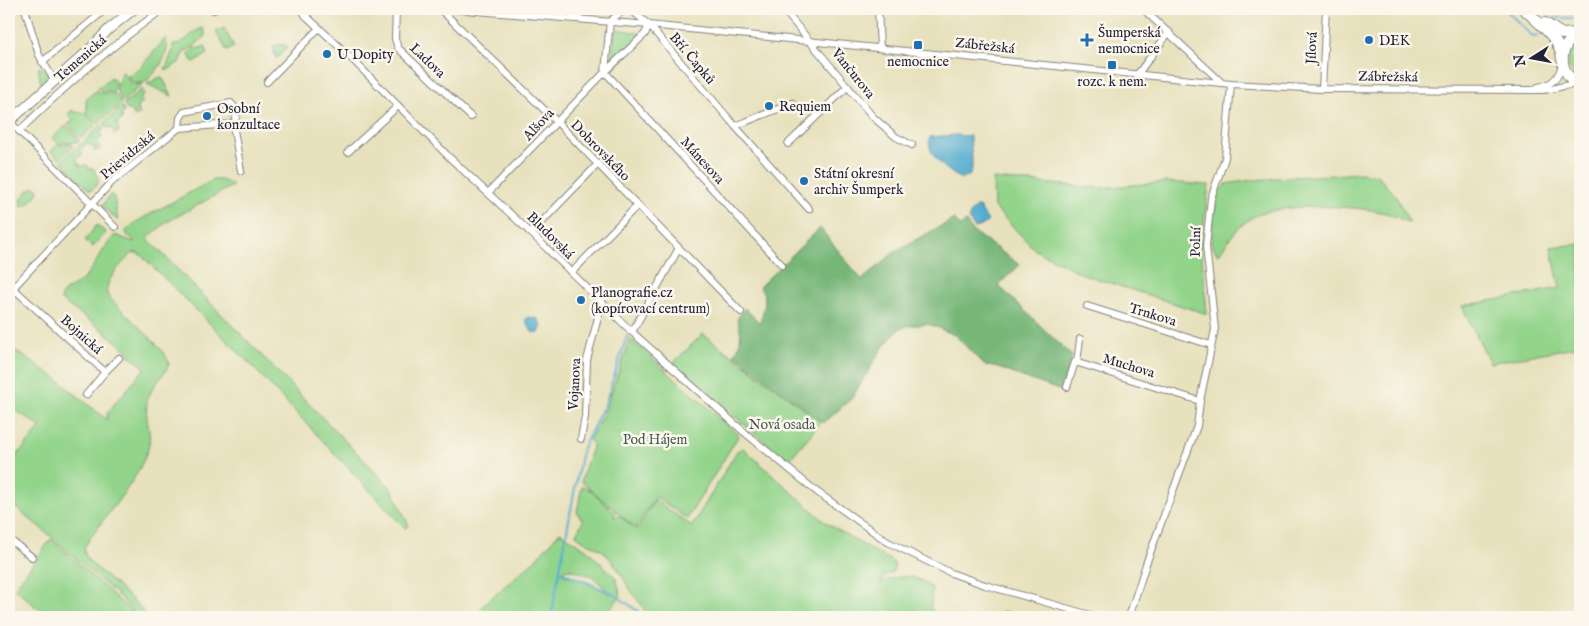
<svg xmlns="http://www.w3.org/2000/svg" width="1589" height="626" font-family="'IM FELL English',serif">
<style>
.green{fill:#93d48b;stroke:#5a7b63;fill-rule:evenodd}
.forest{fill:#76b677;stroke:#4c6c59}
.water{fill:#51accf;stroke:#3a6785}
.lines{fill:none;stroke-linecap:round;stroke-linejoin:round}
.stream{stroke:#51accf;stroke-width:2}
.street-casing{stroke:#84827c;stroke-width:8}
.secondary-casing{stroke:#84827c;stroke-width:11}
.primary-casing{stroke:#84827c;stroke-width:12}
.street{stroke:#fff;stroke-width:6}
.secondary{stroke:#fff;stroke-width:9}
.primary{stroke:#fff;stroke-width:10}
.poi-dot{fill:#1f6fb2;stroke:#fbf7ec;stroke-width:2}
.labels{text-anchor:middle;stroke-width:5;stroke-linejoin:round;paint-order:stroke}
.poi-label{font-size:14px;fill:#22223b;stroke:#fbf7ec;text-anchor:start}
.street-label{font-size:14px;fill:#22223b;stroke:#fbf7ec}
.park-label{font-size:14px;fill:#445753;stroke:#fbf7ec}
</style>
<rect width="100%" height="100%" fill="#fbf7ec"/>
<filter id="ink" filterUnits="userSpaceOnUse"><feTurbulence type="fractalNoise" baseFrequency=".02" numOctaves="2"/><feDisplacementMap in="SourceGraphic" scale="10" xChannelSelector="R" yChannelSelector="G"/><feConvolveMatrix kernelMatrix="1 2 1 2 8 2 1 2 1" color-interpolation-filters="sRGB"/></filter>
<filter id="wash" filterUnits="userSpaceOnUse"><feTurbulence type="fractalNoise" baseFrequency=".0096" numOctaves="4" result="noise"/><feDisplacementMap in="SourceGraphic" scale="20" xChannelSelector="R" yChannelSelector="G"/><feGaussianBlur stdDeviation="1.12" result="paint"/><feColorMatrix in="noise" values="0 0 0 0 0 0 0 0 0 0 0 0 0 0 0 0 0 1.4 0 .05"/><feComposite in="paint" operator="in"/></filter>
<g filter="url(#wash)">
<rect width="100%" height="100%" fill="#e7e1bd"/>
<!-- green -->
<g class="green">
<path d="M203 28 205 33V37L194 46 196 49 205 46 208 54 195 62 192 61 188 53 193 50 192 47 183 53 181 61 168 70 165 69 172 53 173 45C186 44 191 31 203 28Z"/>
<path d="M224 28 234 47 227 51 216 32Z"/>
<path d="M616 29 640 33 639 37 617 59H611Z"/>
<path d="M166 38C171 55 157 72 144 83H135L130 80 128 76 137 71Z"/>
<path d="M1580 38V80C1562 68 1565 50 1580 38Z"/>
<path d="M283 44 287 47 276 59 273 46Z"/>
<path d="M38 68H42L47 72 46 79 41 84Z"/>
<path d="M122 72 126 75 130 83 142 85 123 101C113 90 117 85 122 72Z"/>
<path d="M111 77 116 83 114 91H101L98 88Z"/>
<path d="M160 77 163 79 172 96 147 84Z"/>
<path d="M142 89 144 93 140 100 143 102 137 106 140 115 134 117 133 112 126 109 124 104Z"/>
<path d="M97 90 100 93H114L122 103 98 124 87 112 86 99Z"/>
<path d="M122 106 124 111 121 117 123 119 117 123 119 132 114 134 113 129 106 127 104 123Z"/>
<path d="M72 110 75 112 86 113 96 125 81 138 68 124 73 121 68 114Z"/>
<path d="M101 125 104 128 100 134 103 137 97 141 100 149 94 151V146L86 144 85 140Z"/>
<path d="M66 126H67L79 139 78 142 58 143 52 138Z"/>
<path d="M83 142 85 145 80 151 83 154 76 158 80 166 87 165 89 169H94L99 182 92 190 88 189 61 161Z"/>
<path d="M72 144 73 147 59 159 51 151 57 145Z"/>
<path d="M1359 173 1377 175 1395 195 1410 223C1400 219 1392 214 1381 212 1351 205 1280 203 1253 217 1239 225 1228 240 1220 253L1217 254 1211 242 1214 213 1219 192 1226 184C1270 176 1315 177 1359 173Z"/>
<path d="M993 179 1100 188 1166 182 1209 185 1201 245 1207 314 1085 275 1035 250 994 207Z"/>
<path d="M213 180H221L232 184V186L167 222 147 238 392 489 409 526 405 528 252 366 141 255 137 253H133C123 262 104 280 107 294 118 310 168 349 169 364 164 378 149 387 147 403 144 425 156 435 144 459 130 492 102 517 84 548L85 554 88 560 137 604 147 617H138L122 599 48 534 9 502V465L41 427 9 406V346L57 379 107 420V413L145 368 129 355 130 353 100 328 66 304 61 300V296C67 287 79 285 85 277 96 264 103 248 115 235L134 242 133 239 127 235 126 231 136 222Z"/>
<path d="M34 187 38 188V190C36 198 29 205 21 206 20 197 27 190 34 187Z"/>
<path d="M111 194 114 197 118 221 102 206Z"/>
<path d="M97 225 106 233 93 247 85 240Z"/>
<path d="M1580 244V346L1490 363 1462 306 1560 288 1551 247Z"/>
<path d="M703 334 821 422 788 461 672 364Z"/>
<path d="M630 339 739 435 687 519 656 497 635 528 637 529 655 500 692 526 737 451 743 448 825 522 856 541 892 561 895 565 893 572 885 576 880 584C897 573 916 574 932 588L931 608 938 617H649C645 613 644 608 641 604 627 588 620 568 605 553 597 545 582 543 576 534L583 521 577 512 582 486C595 491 604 504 615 513L614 517 619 516 634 527 581 481 593 444 589 440 604 413Z"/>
<path d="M560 532 586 549 616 578 621 596C614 603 612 610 602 617H508L504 614 497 615 499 617H490L481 607 535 560ZM569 569 592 576 611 594 587 582 567 575 566 576 563 574 564 570Z"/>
<path d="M51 539 134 614 137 617H47L15 588Z"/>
<path d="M1003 611 1028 617H995Z"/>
</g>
<!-- forest -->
<path class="forest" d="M954 219 960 226 966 222 972 231 1020 265 998 285 1072 356 1061 391 998 368 984 365 956 336 934 326 927 324 907 326 899 329 883 347 852 398 824 423 734 355C742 343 742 331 737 319L745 308 760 323C763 310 770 297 759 287L820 228 862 280 897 250Z"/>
<!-- water -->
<g class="water">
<path d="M956 135 970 136V138L972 159V169L970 175 961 179C948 171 925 155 930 137Z"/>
<path d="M976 207H979L988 221 982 226 975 228C967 220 967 214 976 207Z"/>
<path d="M529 317 538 319 542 326 539 333 532 332 525 320Z"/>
</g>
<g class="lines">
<!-- stream -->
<g class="stream">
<path d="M1505 9 1533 37 1538 36"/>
<path d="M1551 22 1556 18H1580"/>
<path d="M560 571 614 594 646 617"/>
<path d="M551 617 582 450 605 404 626 339 630 332"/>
</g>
</g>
</g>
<g filter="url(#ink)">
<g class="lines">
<!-- street casing -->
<g class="street-casing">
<g id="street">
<path d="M25 9 39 55 54 80"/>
<path d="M302 9 305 15 346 53 450 158 531 233 632 332 744 432 817 492 888 542 951 573 985 585 1097 617"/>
<path d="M396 9 395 39 398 48 471 117"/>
<path d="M440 9 557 122 741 312"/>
<path d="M452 9 649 25 1231 84 1322 89 1542 90C1554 90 1566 83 1578 85"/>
<path d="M630 9 649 25 735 126 809 209"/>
<path d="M783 9 873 117 896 137 912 145"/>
<path d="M878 9 880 48"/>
<path d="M1143 9 1221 82"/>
<path d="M214 10 216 9"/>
<path d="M649 25 645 34 605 72 782 265"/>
<path d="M42 62 106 9"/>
<path d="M1137 75 1169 32"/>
<path d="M267 82 319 28"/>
<path d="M1538 87C1552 85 1560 77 1562 63"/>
<path d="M1322 89 1326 9"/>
<path d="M9 121 115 227"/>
<path d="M233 124 241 171"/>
<path d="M735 126 793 103"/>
<path d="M19 131C62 89 109 48 159 12L160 9"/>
<path d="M788 144 848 86"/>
<path d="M348 152 398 106"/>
<path d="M488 193 605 72 610 21 625 9"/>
<path d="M531 233 598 164"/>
<path d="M571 273 638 205"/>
<path d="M9 284 13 288 112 182 179 128 233 124C238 117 238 110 231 103L184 112 180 118 179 128"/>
<path d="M9 293 13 288 105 372 86 395"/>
<path d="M1087 306 1211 345"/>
<path d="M632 332 679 248"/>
<path d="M1077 363 1080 339"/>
<path d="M105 372 119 358"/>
<path d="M1067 387 1075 362 1200 401"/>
<path d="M581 439 585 417 587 360 602 302"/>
<path d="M9 539 32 557"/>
<path d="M1129 617 1146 564 1197 426 1200 401 1215 329 1206 246 1211 198 1225 158 1231 84"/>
</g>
</g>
<!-- secondary casing -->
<g class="secondary-casing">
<path id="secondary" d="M9 122 89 50 109 29 134 9"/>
</g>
<!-- primary casing -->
<g class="primary-casing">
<g id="primary">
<path d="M1524 9C1538 23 1560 38 1562 59"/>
<path d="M1545 23 1562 34 1577 33"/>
<path d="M1580 33C1557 44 1557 74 1580 85"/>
</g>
</g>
<!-- street -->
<use href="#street" class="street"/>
<!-- secondary -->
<use href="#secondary" class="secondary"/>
<!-- primary -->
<use href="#primary" class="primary"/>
</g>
</g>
<!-- markers -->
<g class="poi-dot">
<path d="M1084.5 32.5h5v5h5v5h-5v5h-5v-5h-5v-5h5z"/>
<circle cx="1369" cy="40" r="5"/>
<rect x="913" y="40" width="10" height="10" rx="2.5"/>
<circle cx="327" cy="54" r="5"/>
<rect x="1107" y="60" width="10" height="10" rx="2.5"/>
<circle cx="769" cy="106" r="5"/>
<circle cx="207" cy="116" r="5"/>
<circle cx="804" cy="181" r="5"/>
<circle cx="581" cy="300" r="5"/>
</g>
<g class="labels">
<!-- poi labels -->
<g class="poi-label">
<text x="1098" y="37">Šumperská<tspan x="1098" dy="16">nemocnice</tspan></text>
<text x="1379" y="45">DEK</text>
<text x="337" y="59">U Dopity</text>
<text x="918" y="66" text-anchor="middle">nemocnice</text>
<text x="1112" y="86" text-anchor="middle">rozc. k nem.</text>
<text x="779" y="111">Requiem</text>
<text x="217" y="113">Osobní<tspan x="217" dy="16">konzultace</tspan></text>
<text x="814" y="178">Státní okresní<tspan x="814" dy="16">archiv Šumperk</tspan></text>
<text x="591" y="297">Planografie.cz<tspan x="591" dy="16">(kopírovací centrum)</tspan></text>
</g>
<!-- street labels -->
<g class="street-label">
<text transform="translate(985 45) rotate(6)" y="5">Zábřežská</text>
<text transform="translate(1311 48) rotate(-87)" y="5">Jílová</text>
<text transform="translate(80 58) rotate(-41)" y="5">Temenická</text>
<text transform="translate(693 58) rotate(50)" y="5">Bří. Čapků</text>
<text transform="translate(428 60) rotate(44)" y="5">Ladova</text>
<text transform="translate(854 73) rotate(51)" y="5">Vančurova</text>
<text transform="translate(1388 76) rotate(1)" y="5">Zábřežská</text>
<text transform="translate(538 124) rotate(-47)" y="5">Alšova</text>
<text transform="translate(601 150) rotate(46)" y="5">Dobrovského</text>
<text transform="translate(127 155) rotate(-40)" y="5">Prievidzská</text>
<text transform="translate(703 160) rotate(48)" y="5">Mánesova</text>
<text transform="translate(551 235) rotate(45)" y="5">Bludovská</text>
<text transform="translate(1195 242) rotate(-89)" y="5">Polní</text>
<text transform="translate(1153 314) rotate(17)" y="5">Trnkova</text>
<text transform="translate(82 334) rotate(42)" y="5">Bojnická</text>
<text transform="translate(1129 365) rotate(17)" y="5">Muchova</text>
<text transform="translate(574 384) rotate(-87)" y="5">Vojanova</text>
</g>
<!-- park labels -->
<g class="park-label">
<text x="782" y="429">Nová osada</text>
<text x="655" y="444">Pod Hájem</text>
</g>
</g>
<!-- margin -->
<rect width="1589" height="626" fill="none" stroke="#fbf7ec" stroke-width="30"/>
<!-- north arrow -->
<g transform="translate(1532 58) rotate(259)" stroke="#fbf7ec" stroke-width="4" paint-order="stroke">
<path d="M0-4L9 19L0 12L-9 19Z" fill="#22223b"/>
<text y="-8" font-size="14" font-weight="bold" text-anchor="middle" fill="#22223b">N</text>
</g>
</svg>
